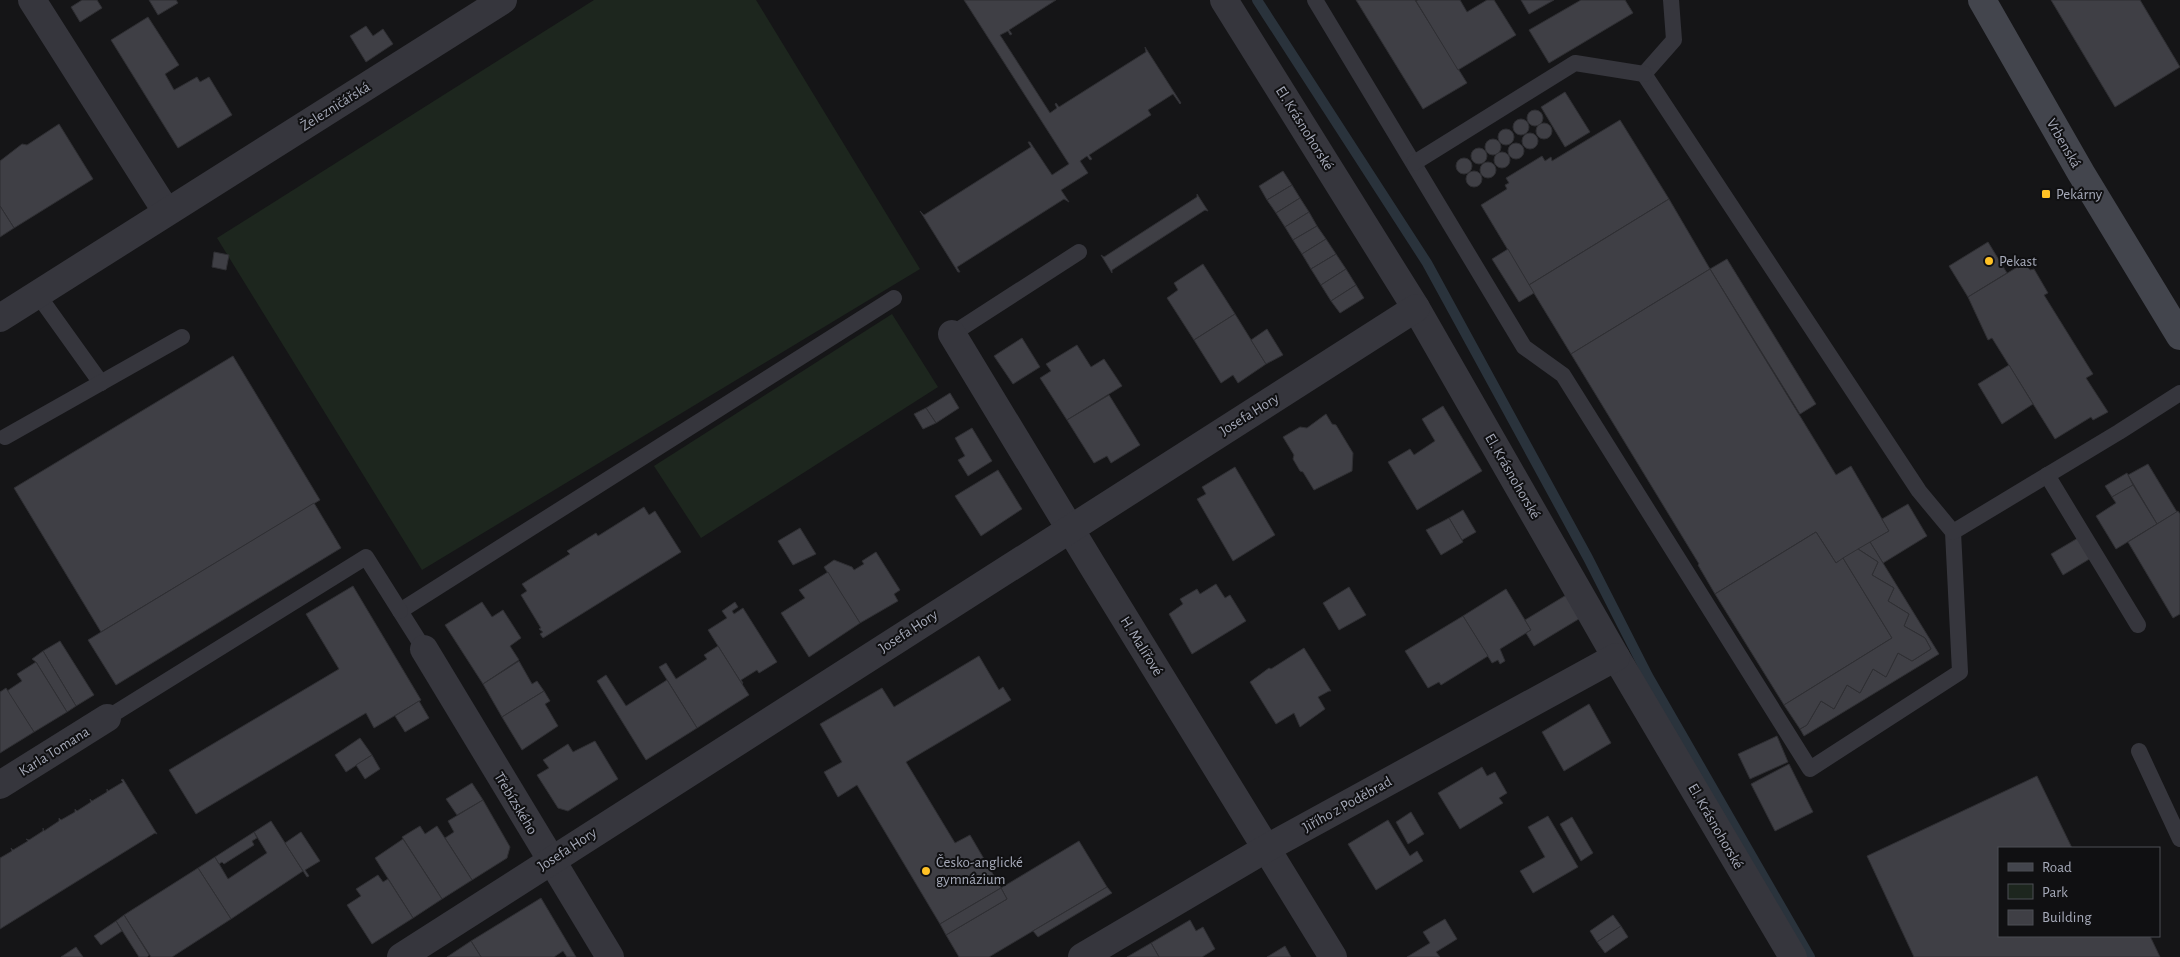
<svg xmlns="http://www.w3.org/2000/svg" width="2180" height="957" font-family="'Alegreya Sans',sans-serif">
<style>
.green{fill:#1d261e}
.lines{fill:none;stroke-linecap:round;stroke-linejoin:round}
.stream{stroke:#2a333c;stroke-width:10}
.building{fill:#3f3f45;stroke:#2f2f33}
.lane{stroke:#36363d;stroke-width:16}
.street{stroke:#36363d;stroke-width:28}
.secondary{stroke:#43454d;stroke-width:28}
.poi-dot{fill:#ffc125;stroke:#101012;stroke-width:2}
.labels{text-anchor:middle;stroke-width:4;stroke-linejoin:round;paint-order:stroke}
.street-label{font-size:15px;fill:#a6aab9;stroke:#101012}
.poi-label{font-size:15px;fill:#a6aab9;stroke:#101012;text-anchor:start}
</style>
<rect width="100%" height="100%" fill="#151517"/>
<!-- green -->
<g class="green">
<path d="M594 0H756L920 269 422 570 217 238Z"/>
<path d="M892 314 938 387 701 538 654 466Z"/>
</g>
<g class="lines">
<!-- stream -->
<path class="stream" d="M1257 0 1427 263 1588 558 1648 676 1810 957"/>
</g>
<!-- building -->
<g class="building">
<path d="M82 0H97L102 8 80 22 71 7Z"/>
<path d="M149 0H176L178 3 158 15Z"/>
<path d="M964 0H1056L1009 30 1012 34 1010 35 1008 31 1000 35 1050 113 1057 108 1055 104 1056 103 1059 107 1146 52 1145 47 1181 103 1180 104 1173 94 1148 110 1151 115 1089 155 1092 159 1090 160 1087 156 1080 161 1088 173 1061 190 1069 202 1064 199 957 267 960 272H958L920 211 924 215 1031 147 1028 142H1030L1052 175 1069 164Z"/>
<path d="M1356 0H1415L1467 83 1423 109Z"/>
<path d="M1418 0H1460L1467 12 1487 0H1494L1516 35 1458 70 1416 1Z"/>
<path d="M1521 0H1554L1529 14Z"/>
<path d="M1581 0H1625L1633 13 1549 63 1529 30Z"/>
<path d="M2051 0H2140L2180 67 2115 107Z"/>
<path d="M148 17 179 65 165 74 174 90 197 77 200 82 209 77 232 115 178 148 111 40Z"/>
<path d="M366 26 373 36 383 29 393 44 366 62 350 36Z"/>
<path d="M1565 92 1590 132 1565 147 1541 107Z"/>
<circle cx="1535" cy="118" r="8"/>
<circle cx="1521" cy="127" r="8"/>
<path d="M1620 120 1669 199 1529 285 1481 205 1507 189 1505 185 1509 183 1506 178 1542 156 1545 161 1551 157 1552 161Z"/>
<circle cx="1544" cy="131" r="8"/>
<path d="M59 124 93 179 14 228 0 206V161L22 144 27 145Z"/>
<circle cx="1506" cy="137" r="8"/>
<circle cx="1530" cy="141" r="8"/>
<circle cx="1493" cy="147" r="8"/>
<circle cx="1516" cy="151" r="8"/>
<circle cx="1479" cy="156" r="8"/>
<circle cx="1502" cy="160" r="8"/>
<circle cx="1464" cy="166" r="8"/>
<circle cx="1488" cy="170" r="8"/>
<circle cx="1474" cy="179" r="8"/>
<path d="M1283 171 1292 185 1267 200 1259 186Z"/>
<path d="M1292 185 1300 198 1276 213 1267 200Z"/>
<path d="M1197 194 1208 211 1205 210 1112 270V273L1101 255 1104 257 1197 197Z"/>
<path d="M1300 198 1309 212 1285 227 1276 213Z"/>
<path d="M1669 199 1710 269 1571 354 1529 285Z"/>
<path d="M0 206 14 228 0 237Z"/>
<path d="M1309 212 1317 226 1293 240 1285 227Z"/>
<path d="M1317 226 1326 239 1302 254 1293 240Z"/>
<path d="M1326 239 1336 254 1311 269 1302 254Z"/>
<path d="M1988 242 2007 273 1968 297 1949 266Z"/>
<path d="M1508 249 1534 293 1519 302 1492 259Z"/>
<path d="M214 252 229 255 226 270 212 267Z"/>
<path d="M1336 254 1346 269 1321 285 1311 269Z"/>
<path d="M1727 259 1816 404 1800 414 1710 269Z"/>
<path d="M2024 263 2030 270 2034 269 2048 293 2044 295 2093 374 2086 378 2108 412 2093 420 2091 417 2055 439 1992 338 1988 340 1968 297Z"/>
<path d="M1203 264 1235 314 1194 340 1167 298 1178 290 1174 283Z"/>
<path d="M1346 269 1356 285 1331 301 1321 285Z"/>
<path d="M1710 269 1836 475 1851 466 1889 531 1836 563 1816 532 1715 594 1698 565 1699 564 1571 354Z"/>
<path d="M1356 285 1364 298 1340 313 1331 301Z"/>
<path d="M1235 314 1266 364 1238 383 1233 375 1221 383 1194 340Z"/>
<path d="M1267 329 1283 355 1266 364 1251 340Z"/>
<path d="M1022 338 1040 367 1013 384 994 356Z"/>
<path d="M1077 345 1091 367 1104 359 1122 386 1067 420 1040 378 1051 371 1046 364Z"/>
<path d="M233 356 320 500 101 632 14 488Z"/>
<path d="M2009 365 2033 404 2002 424 1978 384Z"/>
<path d="M950 393 959 408 936 423 926 408Z"/>
<path d="M1109 395 1140 445 1111 463 1107 456 1094 463 1067 420Z"/>
<path d="M1443 406 1482 471 1417 510 1388 462 1410 449 1414 455 1435 441 1422 419Z"/>
<path d="M926 408 936 423 923 429 914 414Z"/>
<path d="M1326 414 1332 424 1336 425 1353 453 1352 471 1314 490 1303 472 1300 471 1293 459 1294 455 1283 437 1300 427 1307 428Z"/>
<path d="M972 428 992 461 968 476 958 460 965 456 955 438Z"/>
<path d="M2148 464 2177 512 2157 524 2128 475Z"/>
<path d="M1235 467 1275 535 1233 561 1197 499 1206 494 1202 487Z"/>
<path d="M998 470 1022 509 981 536 955 496Z"/>
<path d="M2127 473 2133 485 2112 497 2105 486Z"/>
<path d="M2133 485 2157 524 2116 549 2096 516 2116 503 2112 497Z"/>
<path d="M314 503 341 548 116 685 88 640Z"/>
<path d="M1908 504 1927 536 1883 563 1870 542 1889 531 1882 519Z"/>
<path d="M644 507 649 515 655 511 681 552 543 638 540 634 543 632 539 629 541 628 521 595 527 591 522 584 570 554 567 551 596 533 598 536Z"/>
<path d="M1463 510 1476 532 1462 540 1449 518Z"/>
<path d="M2178 511 2180 514V614L2173 618 2128 542Z"/>
<path d="M1449 518 1463 542 1441 555 1426 530Z"/>
<path d="M800 528 816 554 793 565 778 541Z"/>
<path d="M1816 532 1836 563 1843 558 1892 638 1784 705 1715 594Z"/>
<path d="M2078 538 2091 558 2063 575 2051 554Z"/>
<path d="M1870 542 1939 654 1804 736 1800 729 1807 725 1821 701 1834 709 1847 685 1860 693 1873 669 1886 677 1898 653 1912 661 1931 649 1925 638 1904 626 1909 614 1888 601 1894 588 1872 575 1878 562 1858 549Z"/>
<path d="M1858 549 1878 562 1872 575 1894 588 1888 601 1909 614 1904 626 1925 638 1931 649 1912 661 1898 653 1886 677 1873 669 1860 693 1847 685 1834 709 1821 701 1807 725 1800 729 1784 705 1892 638 1843 558Z"/>
<path d="M876 552 900 590 894 594 898 601 860 623 824 567 834 560 852 567 854 570 864 564 862 561Z"/>
<path d="M828 572 860 623 809 657 781 613 805 598 799 590Z"/>
<path d="M1216 584 1225 598 1230 595 1246 621 1192 654 1169 614 1183 604 1180 599 1197 589 1200 594Z"/>
<path d="M353 586 421 700 374 728 366 713 196 814 169 770 339 669 306 614Z"/>
<path d="M1349 587 1366 615 1339 630 1323 603Z"/>
<path d="M1506 589 1531 630 1500 649 1505 661 1500 664 1498 660 1492 663 1463 616Z"/>
<path d="M1568 594 1582 617 1534 646 1526 633 1531 630 1525 620Z"/>
<path d="M482 602 492 617 503 610 521 638 510 646 519 660 483 684 445 625Z"/>
<path d="M735 602 738 607 732 611 734 614 743 608 777 662 759 673 757 670 741 680 743 683 742 684 708 630 727 618 722 611Z"/>
<path d="M1463 616 1488 656 1441 685 1439 682 1428 688 1405 651Z"/>
<path d="M60 641 94 695 76 706 43 651Z"/>
<path d="M718 646 749 695 697 728 659 667 666 663 676 679 707 659 704 655Z"/>
<path d="M1304 648 1331 691H1329L1318 697 1325 709 1300 727 1294 713 1276 724 1250 682 1269 668 1271 669Z"/>
<path d="M43 651 76 706 67 712 36 662 32 659Z"/>
<path d="M979 656 999 690 1003 687 1011 700 906 762 955 843 970 835 1001 888 940 924 857 785 838 797 824 772 842 762 820 724 882 688 894 707Z"/>
<path d="M519 661 532 684 537 681 544 691 502 717 483 684Z"/>
<path d="M36 662 67 712 34 732 7 691 22 681 17 674Z"/>
<path d="M606 675 626 706 667 680 697 728 646 760 597 681Z"/>
<path d="M6 688 34 732 0 753V692Z"/>
<path d="M544 691 550 701 545 704 558 726 522 750 502 717Z"/>
<path d="M419 701 429 718 405 732 395 716Z"/>
<path d="M1589 704 1611 743 1564 771 1542 732Z"/>
<path d="M1777 736 1788 762 1750 779 1738 754Z"/>
<path d="M360 738 372 755 346 772 335 755Z"/>
<path d="M595 741 618 779 568 811 558 808 537 775 549 768 543 760 568 744 573 752Z"/>
<path d="M372 755 380 769 365 779 356 765Z"/>
<path d="M1789 764 1813 812 1775 831 1751 784Z"/>
<path d="M1482 767 1487 776 1495 772 1507 793 1499 798 1503 803 1460 829 1438 793Z"/>
<path d="M2037 776 2072 848H1999V936H2150L2160 957H1914L1867 856Z"/>
<path d="M123 779 157 834 155 833 0 929V858L12 851 11 848 13 850 28 841 26 839 29 840 43 831V828L44 831 59 821V818L61 820 75 812V809L77 811 91 802 90 799 92 801 107 792V789L108 791 123 782 121 780Z"/>
<path d="M472 783 483 800 457 815 446 799Z"/>
<path d="M483 800 510 847 507 858 472 880 445 838 454 832 448 821Z"/>
<path d="M1411 812 1424 834 1408 844 1396 822Z"/>
<path d="M1548 816 1578 867 1533 893 1520 871 1545 857 1528 827Z"/>
<path d="M1572 817 1593 853 1581 861 1560 824Z"/>
<path d="M1388 820 1410 856 1417 851 1423 861 1376 890 1348 844Z"/>
<path d="M271 821 303 871 231 919 198 868 215 857 228 879 267 853 254 832Z"/>
<path d="M420 826 425 834 437 826 472 880 442 899 402 837Z"/>
<path d="M254 832 257 838 252 841 254 845 224 864 222 862 219 864 215 857Z"/>
<path d="M301 832 320 861 305 870 309 876 307 877 285 843Z"/>
<path d="M403 839 442 899 413 918 375 858Z"/>
<path d="M1079 841 1107 887 989 957H959L946 935 1007 899 1001 888Z"/>
<path d="M198 868 231 919 172 957H151L124 915Z"/>
<path d="M378 875 383 882 388 879 413 918 372 944 347 905 361 896 356 889Z"/>
<path d="M1107 887 1112 893 1038 937 1033 931Z"/>
<path d="M1001 888 1007 899 946 935 940 924Z"/>
<path d="M541 898 576 957H567L563 951 554 957H481L471 941Z"/>
<path d="M124 915 149 955 147 957H139L116 921Z"/>
<path d="M1613 915 1621 926 1597 942 1590 931Z"/>
<path d="M1445 919 1457 939 1436 952 1440 957H1407L1430 943 1423 932Z"/>
<path d="M1190 920 1196 931 1203 927 1215 949 1202 957H1159L1151 943Z"/>
<path d="M116 921 122 931 101 945 94 936Z"/>
<path d="M1621 926 1628 937 1605 953 1597 942Z"/>
<path d="M471 941 481 957H447Z"/>
<path d="M1151 943 1159 957H1127Z"/>
<path d="M1285 946 1291 957H1267Z"/>
<path d="M76 947 83 957H61Z"/>
</g>
<g class="lines">
<!-- lane -->
<g class="lane">
<path d="M1315 0 1524 347 1563 375 1810 769 1960 672 1953 532"/>
<path d="M1671 0 1674 40 1644 74 1919 491 1953 532 2119 432 2180 393"/>
<path d="M1414 163 1575 63 1644 74"/>
<path d="M38 295 101 383"/>
<path d="M952 334 1079 252"/>
<path d="M5 437 182 337"/>
<path d="M2047 475 2138 625"/>
<path d="M424 649 400 611 894 298"/>
<path d="M107 718 366 557 400 611"/>
<path d="M2139 751 2180 839"/>
</g>
<!-- street -->
<g class="street">
<path d="M32 0 166 211"/>
<path d="M1224 0 1416 308 1616 657 1793 957"/>
<path d="M0 318 503 0"/>
<path d="M952 334 1092 565 1333 957"/>
<path d="M424 649 610 957"/>
<path d="M0 785 107 718"/>
<path d="M401 957 1416 308"/>
<path d="M1082 957 1267 848 1616 657"/>
</g>
<!-- secondary -->
<path class="secondary" d="M1982 0 2081 173 2180 336"/>
</g>
<!-- markers -->
<g class="poi-dot">
<rect x="2041" y="189" width="10" height="10" rx="2.5"/>
<circle cx="1989" cy="261" r="5"/>
<circle cx="926" cy="871" r="5"/>
</g>
<g class="labels">
<!-- street labels -->
<g class="street-label">
<text transform="translate(335 106) rotate(-32)" y="5">Železničářská</text>
<text transform="translate(1305 128) rotate(58)" y="5">El. Krásnohorské</text>
<text transform="translate(2064 143) rotate(60)" y="5">Vrbenská</text>
<text transform="translate(1249 414) rotate(-32)" y="5">Josefa Hory</text>
<text transform="translate(1513 476) rotate(60)" y="5">El. Krásnohorské</text>
<text transform="translate(908 631) rotate(-33)" y="5">Josefa Hory</text>
<text transform="translate(1142 646) rotate(58)" y="5">H. Malířové</text>
<text transform="translate(54 751) rotate(-32)" y="5">Karla Tomana</text>
<text transform="translate(516 803) rotate(59)" y="5">Třebízského</text>
<text transform="translate(1347 804) rotate(-29)" y="5">Jiřího z Poděbrad</text>
<text transform="translate(1716 826) rotate(60)" y="5">El. Krásnohorské</text>
<text transform="translate(567 849) rotate(-33)" y="5">Josefa Hory</text>
</g>
<!-- poi labels -->
<g class="poi-label">
<text x="2056" y="199">Pekárny</text>
<text x="1999" y="266">Pekast</text>
<text x="936" y="867">Česko-anglické<tspan x="936" dy="17">gymnázium</tspan></text>
</g>
</g>
<!-- legend -->
<rect x="1998" y="847" width="162" height="90" fill="#101012" stroke="#4c4e55"/>
<rect x="2008" y="863" width="25" height="8" fill="#43454d" stroke="#4c4e55"/>
<text x="2042" y="872" font-size="15" fill="#a6aab9">Road</text>
<rect x="2008" y="884" width="25" height="15" fill="#1d261e" stroke="#4c4e55"/>
<text x="2042" y="897" font-size="15" fill="#a6aab9">Park</text>
<rect x="2008" y="910" width="25" height="15" fill="#3f3f45" stroke="#4c4e55"/>
<text x="2042" y="922" font-size="15" fill="#a6aab9">Building</text>
</svg>
